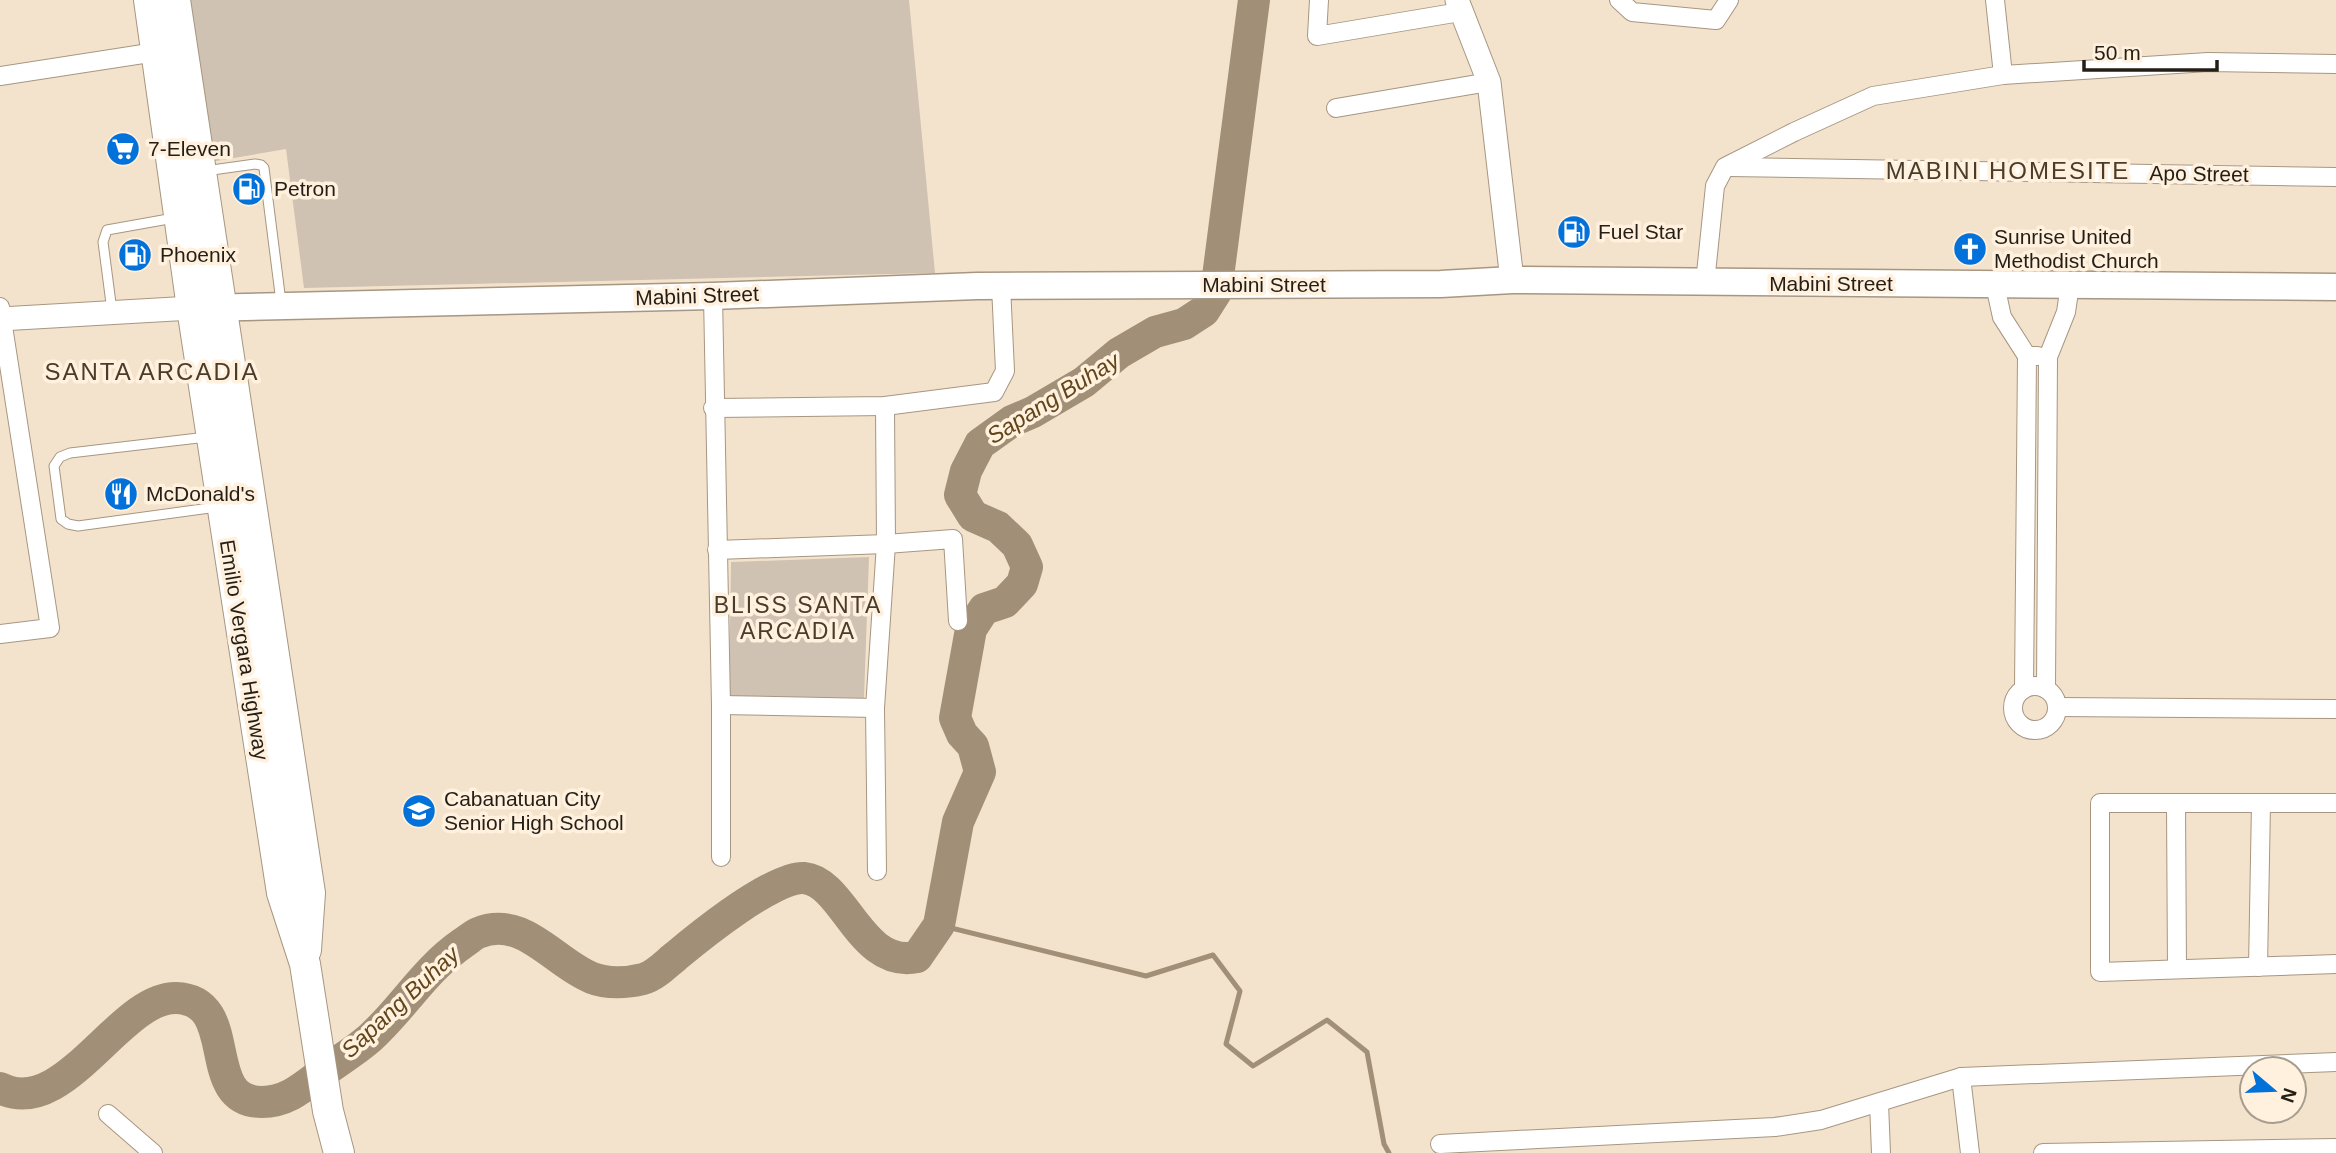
<svg xmlns="http://www.w3.org/2000/svg" width="2336" height="1153" font-family="Arial,sans-serif">
<style>
.green{fill:#cfc2b2}
.lines{fill:none;stroke-linecap:round;stroke-linejoin:round}
.stream{stroke:#a18f77;stroke-width:5}
.river{stroke:#a18f77;stroke-width:32}
.service-casing{stroke:#a79681;stroke-width:11}
.minor-casing{stroke:#a79681;stroke-width:20}
.tertiary-casing{stroke:#a79681;stroke-width:25}
.secondary-casing{stroke:#a79681;stroke-width:29}
.trunk-casing{stroke:#a79681;stroke-width:32}
.service{stroke:#fff;stroke-width:9}
.minor{stroke:#fff;stroke-width:18}
.tertiary{stroke:#fff;stroke-width:23}
.secondary{stroke:#fff;stroke-width:26}
.trunk{stroke:#fff;stroke-width:30}
.labels{text-anchor:middle;stroke-width:7;stroke-linejoin:round;paint-order:stroke}
.poi-label{font-size:21px;fill:#241e16;stroke:#fff1de;text-anchor:start}
.street-label{font-size:21px;fill:#241e16;stroke:#fff1de}
.water-label{font-size:23px;font-style:italic;fill:#62451a;stroke:#fff1de}
.neighbourhood-label{font-size:23px;letter-spacing:2px;fill:#4a3c2a;stroke:#fff1de}
.quarter-label{font-size:24px;letter-spacing:2px;fill:#4a3c2a;stroke:#fff1de}
</style>
<rect width="100%" height="100%" fill="#f4e3cc"/>
<!-- green -->
<g class="green">
<path d="M186 0H909L935 273 304 288 286 149 210 162Z"/>
<path d="M869 557 864 698 729 696 731 562Z"/>
</g>
<g class="lines">
<!-- stream -->
<path class="stream" d="M939 925 1146 976 1213 955 1240 991 1226 1044 1253 1066 1327 1020 1367 1052 1384 1144 1389 1153"/>
<!-- river -->
<path class="river" d="M0 1088C64 1121 119 997 176 998 242 1000 198 1102 262 1102 285 1102 301 1089 318 1076 335 1063 354 1052 370 1038 404 1007 424 970 463 943 468 940 473 935 478 933 523 914 554 963 592 978 607 984 627 983 643 979 655 976 667 963 676 956 700 936 774 876 804 878 845 882 860 969 917 957L939 925 958 822 980 772 973 746 962 734 955 718 971 629 984 609 1005 602 1022 584 1027 567 1017 545 998 527 973 516 960 495 966 471 980 444 1012 421 1033 412 1084 382 1119 353 1155 332 1184 324 1204 311 1216 292 1254 0"/>
<!-- service casing -->
<g class="service-casing">
<g id="service">
<path d="M205 171 255 164 261 165 264 168 281 302"/>
<path d="M112 311 103 242 107 230 174 218"/>
<path d="M207 437 70 453 60 457 54 466 61 519 68 524 78 526 217 507"/>
</g>
</g>
<!-- minor casing -->
<g class="minor-casing">
<g id="minor">
<path d="M1319 0 1317 36 1460 12"/>
<path d="M1619 0 1632 12 1716 20 1729 0"/>
<path d="M1995 0 2003 75"/>
<path d="M0 76 156 52"/>
<path d="M1336 108 1489 82"/>
<path d="M1729 167 2336 177"/>
<path d="M1705 283 1715 186 1725 167 1794 132 1873 96 2003 75 2208 62 2336 64"/>
<path d="M1995 285 2002 317 2027 356H2038"/>
<path d="M713 296 721 705V857"/>
<path d="M0 307 50 628 0 634"/>
<path d="M713 408 885 406 994 392 1005 371 1001 286"/>
<path d="M717 550 886 544 953 539 958 621"/>
<circle cx="2035" cy="708" r="22"/>
<path d="M2024 689 2027 356"/>
<path d="M2046 689 2048 357 2066 312 2070 285"/>
<path d="M721 705 875 708"/>
<path d="M2057 707 2336 709"/>
<path d="M2336 803H2100V972L2336 964"/>
<path d="M2176 805 2177 969"/>
<path d="M877 871 875 708 886 544 885 406"/>
<path d="M2258 967 2261 804"/>
<path d="M1961 1077 1970 1153"/>
<path d="M1879 1103 1881 1153"/>
<path d="M108 1114 153 1153"/>
<path d="M1440 1144 1775 1127 1821 1120 1961 1077 2336 1062"/>
<path d="M2043 1153 2336 1148"/>
</g>
</g>
<!-- tertiary casing -->
<g class="tertiary-casing">
<g id="tertiary">
<path d="M1457 0 1489 82 1512 280"/>
<path d="M0 319 192 308"/>
</g>
</g>
<!-- secondary casing -->
<g class="secondary-casing">
<path id="secondary" d="M201 308 713 296 977 286 1441 284 1512 280 2336 287"/>
</g>
<!-- trunk casing -->
<g class="trunk-casing">
<g id="trunk">
<path d="M149 0 192 308 282 893 305 964 328 1111 339 1153"/>
<path d="M175 0 310 893 306 950"/>
</g>
</g>
<!-- service -->
<use href="#service" class="service"/>
<!-- minor -->
<use href="#minor" class="minor"/>
<!-- tertiary -->
<use href="#tertiary" class="tertiary"/>
<!-- secondary -->
<use href="#secondary" class="secondary"/>
<!-- trunk -->
<use href="#trunk" class="trunk"/>
</g>
<!-- icons -->
<defs>
<g id="supermarket-disc" transform="scale(1.75)"><circle r="9.5" fill="#0271d9" stroke="#fff1de"/><path d="M-6-5.5h2.5l.6 2H6L4.5 2H-2.5L-4.4-4H-6ZM-1.5 3.2a1.3 1.3 0 1 0 .1 0ZM3 3.2a1.3 1.3 0 1 0 .1 0Z" fill="#fff"/></g>
<g id="fuel-disc" transform="scale(1.75)"><circle r="9.5" fill="#0271d9" stroke="#fff1de"/><path d="M-5.5-6h7V0h2V4h1.3V-2.5L3-4.5l.8-.8L6-3V5H2.5V1h-1V6h-7ZM-4.2-4.7v3.2H.2V-4.7Z" fill="#fff"/></g>
<g id="church-disc" transform="scale(1.75)"><circle r="9.5" fill="#0271d9" stroke="#fff1de"/><path d="M-1.2-6h2.4v3.5h3.3v2.4h-3.3V6h-2.4V-.1h-3.3v-2.4h3.3Z" fill="#fff"/></g>
<g id="restaurant-disc" transform="scale(1.75)"><circle r="9.5" fill="#0271d9" stroke="#fff1de"/><path d="M-5-6h1v4h1v-4h1v4h1v-4h1v5L-1.5 .5V6h-2V.5L-5-1ZM5-6V6H3V1.5H1.5Q1.5-4 5-6Z" fill="#fff"/></g>
<g id="school-disc" transform="scale(1.75)"><circle r="9.5" fill="#0271d9" stroke="#fff1de"/><path d="M0-5L7-2L0 1L-7-2ZM-4 1L0 2.5L4 1V4Q0 6-4 4Z" fill="#fff"/></g>
</defs>
<g fill-rule="evenodd">
<use href="#supermarket-disc" x="123" y="149"/>
<use href="#fuel-disc" x="249" y="189"/>
<use href="#fuel-disc" x="1574" y="232"/>
<use href="#church-disc" x="1970" y="249"/>
<use href="#fuel-disc" x="135" y="255"/>
<use href="#restaurant-disc" x="121" y="494"/>
<use href="#school-disc" x="419" y="811"/>
</g>
<g class="labels">
<!-- poi labels -->
<g class="poi-label">
<text x="148" y="156">7-Eleven</text>
<text x="274" y="196">Petron</text>
<text x="1598" y="239">Fuel Star</text>
<text x="1994" y="244">Sunrise United<tspan x="1994" dy="24">Methodist Church</tspan></text>
<text x="160" y="262">Phoenix</text>
<text x="146" y="501">McDonald's</text>
<text x="444" y="806">Cabanatuan City<tspan x="444" dy="24">Senior High School</tspan></text>
</g>
<!-- street labels -->
<g class="street-label">
<text transform="translate(2199 174) rotate(1)" y="7">Apo Street</text>
<text x="1831" y="291">Mabini Street</text>
<text x="1264" y="292">Mabini Street</text>
<text transform="translate(697 296) rotate(-2)" y="7">Mabini Street</text>
<text transform="translate(244 650) rotate(81)" y="7">Emilio Vergara Highway</text>
</g>
<!-- water labels -->
<g class="water-label">
<text transform="translate(1053 398) rotate(-32)" y="8">Sapang Buhay</text>
<text transform="translate(400 1002) rotate(-43)" y="8">Sapang Buhay</text>
</g>
<!-- neighbourhood labels -->
<g class="neighbourhood-label">
<text x="798" y="613">BLISS SANTA<tspan x="798" dy="26">ARCADIA</tspan></text>
</g>
<!-- quarter labels -->
<g class="quarter-label">
<text x="2008" y="179">MABINI HOMESITE</text>
<text x="152" y="380">SANTA ARCADIA</text>
</g>
</g>
<!-- north arrow -->
<g transform="translate(2273 1090) rotate(109)"><circle r="33" fill="#fff1de" stroke="#a79d8e" stroke-width="2"/>
<path d="M0-5L12 26L0 18L-12 26Z" fill="#0271d9"/>
<text y="-10" font-size="19" font-weight="bold" text-anchor="middle" fill="#241e16">N</text>
</g>
<!-- scale -->
<path d="M2084 60v10h133v-10" fill="none" stroke="#241e16" stroke-width="3.5"/>
<text x="2094" y="60" font-size="21" fill="#241e16" stroke="#fff1de" stroke-width="5" paint-order="stroke">50 m</text>
</svg>
